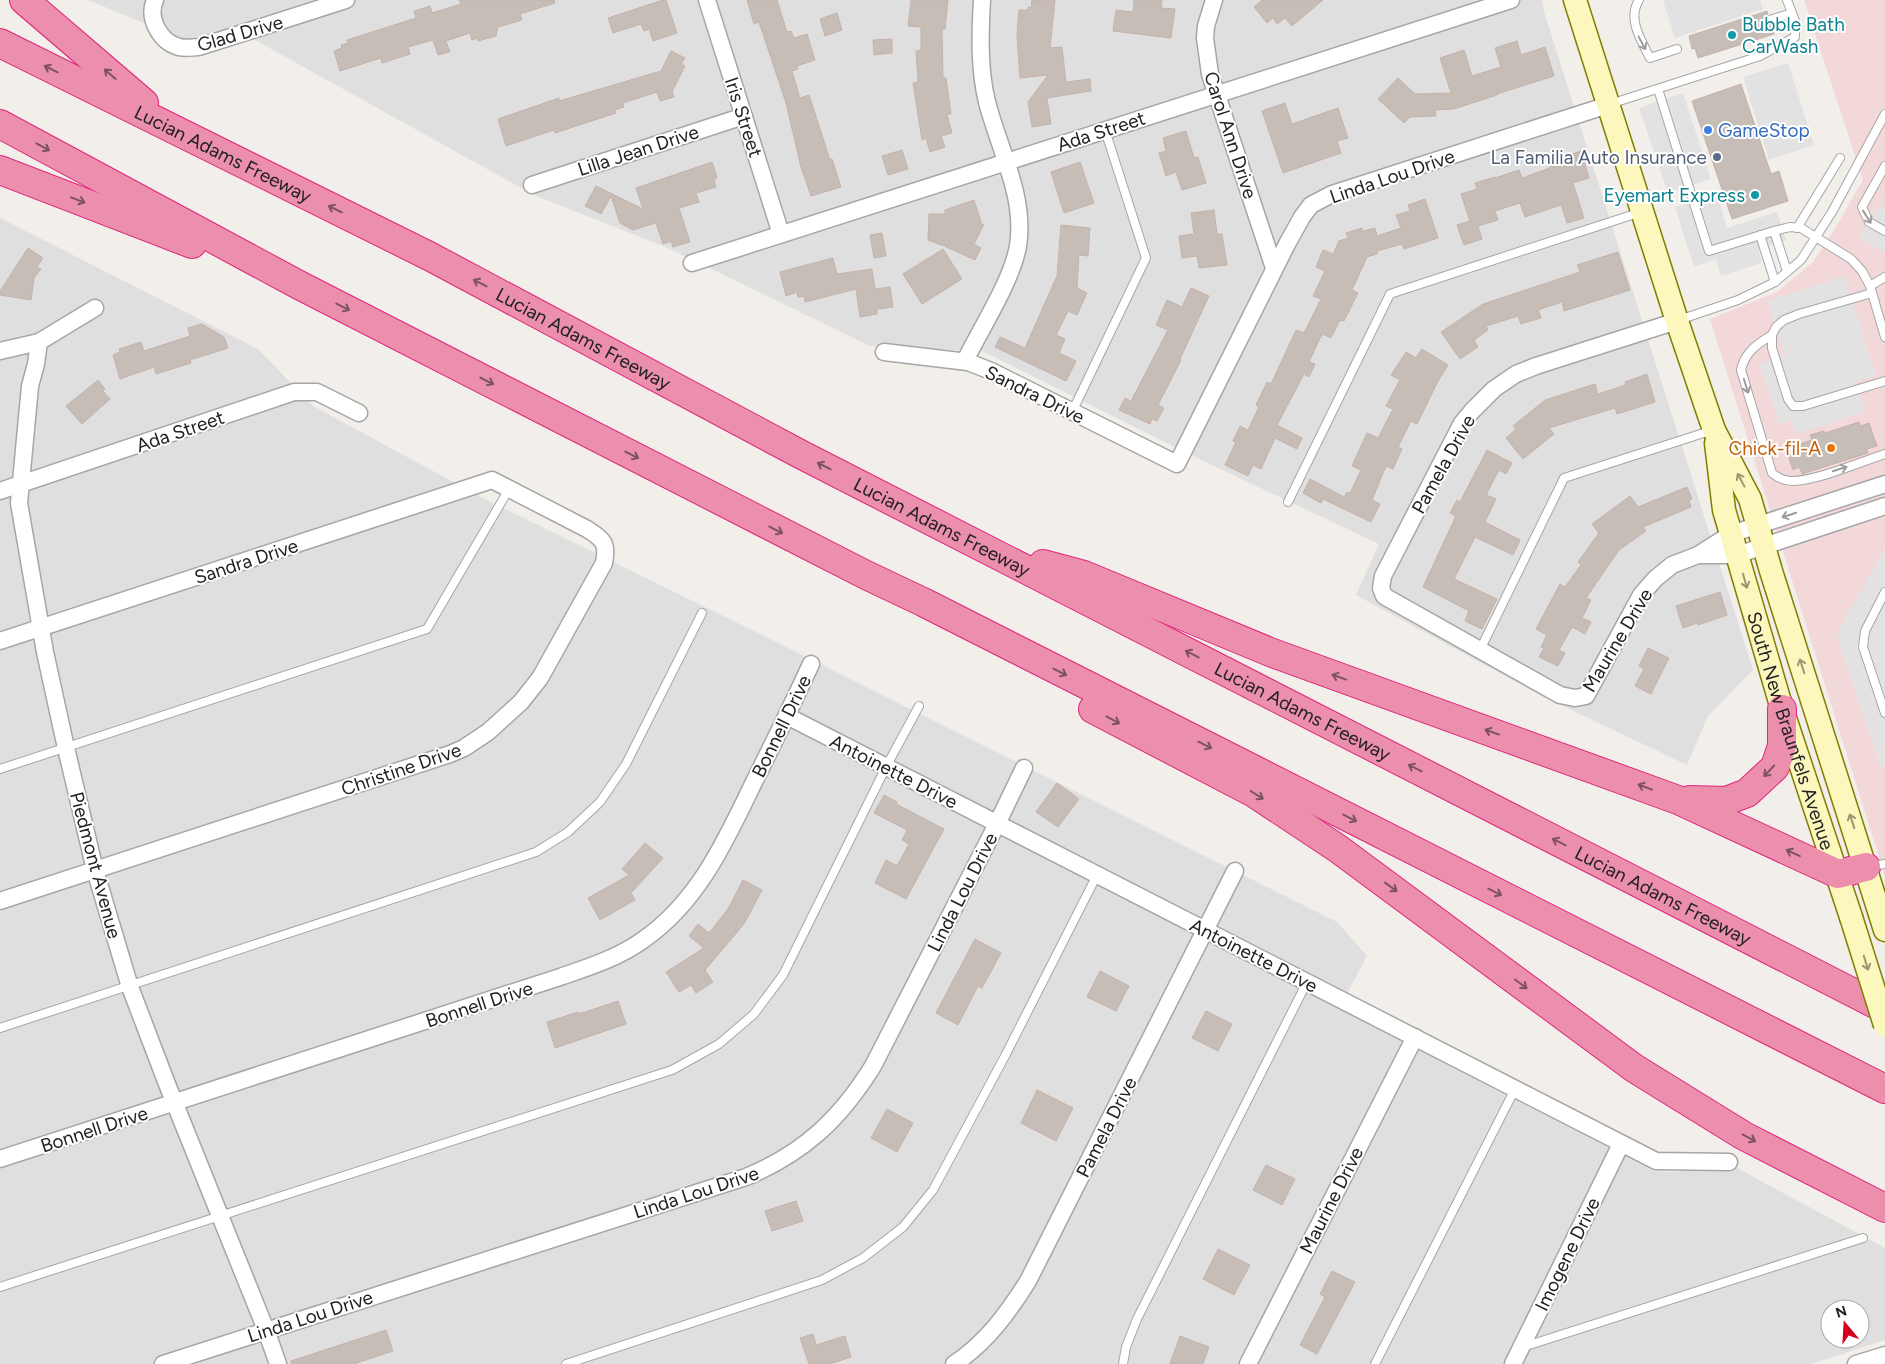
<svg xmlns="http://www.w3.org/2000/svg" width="1885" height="1364" font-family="Figtree,sans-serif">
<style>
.residential{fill:#e0dfdf;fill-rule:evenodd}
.commercial{fill:#f3d8da}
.parking{fill:#e2e2e2}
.building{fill:#c7bdb7;stroke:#c5b2aa}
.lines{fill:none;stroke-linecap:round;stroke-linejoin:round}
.service-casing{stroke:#a6a6a6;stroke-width:10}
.minor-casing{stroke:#a6a6a6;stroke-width:19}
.secondary-casing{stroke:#807e01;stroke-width:25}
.motorway-casing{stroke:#e1247e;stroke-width:30}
.service{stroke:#fff;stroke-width:8}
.minor{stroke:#fff;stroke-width:16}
.secondary{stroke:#fcf7bd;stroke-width:22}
.motorway{stroke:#eb8fac;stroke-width:28}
.secondary-bridge-casing{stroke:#807e01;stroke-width:25;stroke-linecap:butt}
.secondary-bridge{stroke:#fcf7bd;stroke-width:22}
.oneway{stroke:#9c9c9c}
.oneway2{stroke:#7c5360}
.oneway3{stroke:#9a9777}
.culture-dot{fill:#0f9aa8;stroke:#fff;stroke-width:2}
.shop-dot{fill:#3f7fe0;stroke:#fff;stroke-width:2}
.service-dot{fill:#5c6f8a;stroke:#fff;stroke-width:2}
.food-dot{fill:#e8710a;stroke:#fff;stroke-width:2}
.labels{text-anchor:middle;stroke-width:4;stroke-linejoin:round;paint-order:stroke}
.culture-label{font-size:19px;fill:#0d838f;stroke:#fff;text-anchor:start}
.street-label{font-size:19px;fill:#222;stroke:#fff}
.shop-label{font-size:19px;fill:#366cbe;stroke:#fff;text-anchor:start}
.service-label{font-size:19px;fill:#4e5e75;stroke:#fff;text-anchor:end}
.food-label{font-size:19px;fill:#c56008;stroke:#fff;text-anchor:end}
</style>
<rect width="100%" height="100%" fill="#f2eee9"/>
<!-- residential -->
<g class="residential">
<path d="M88 0H1542L1544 12 1753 670 1708 716 1687 765 1546 698 1356 595 1379 544 1193 456 982 351 870 346 668 248 534 195 255 40H185Z"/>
<path d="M0 218 258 349 313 406 481 497 770 639 1337 922 1367 956 1339 1008 1653 1171 1672 1172 1735 1167 1885 1248V1340L1811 1364H0ZM1830 1309H1860V1339H1830Z"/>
</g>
<!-- commercial -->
<path class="commercial" d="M1804 0H1885V876L1710 319 1777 292 1813 262 1836 227 1863 180Z"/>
<!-- parking -->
<g class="parking">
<path d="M1663 0H1760L1763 9 1675 38Z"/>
<path d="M1788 63 1814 145 1769 160 1743 77Z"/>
<path d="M1683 93 1711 179 1668 193 1639 108Z"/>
<path d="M1717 194 1727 228 1777 212 1786 240 1758 249 1762 263 1721 276 1716 259 1694 267 1675 207Z"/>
<path d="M1880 205 1885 209V253L1859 238Z"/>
<path d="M1844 276 1876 376 1856 382 1865 412 1796 434 1792 420 1779 424 1759 365 1785 356 1767 301Z"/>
<path d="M1885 548V766L1881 768 1838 640 1839 630Z"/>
</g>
<!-- building -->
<g class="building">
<path d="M459 0H554L555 3 520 14 522 20 498 27 496 36 478 41 477 38 472 40 470 33 446 41 450 52 438 55 433 40 408 47 410 54 382 63 381 58 340 71 334 51 342 48 341 45 348 43 347 40 416 18 414 11 430 6 432 13 461 4Z"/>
<path d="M663 0H666L677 33 653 41 649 29 644 31 641 24 613 33 608 18Z"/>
<path d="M747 0H777L787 32 791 31 794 38 807 34 815 60 797 66 798 69 792 71 800 98 809 95 830 160 832 159 841 187 811 196 801 167 786 103 759 22 754 24Z"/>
<path d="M911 0H948L945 29H942L943 78H946L951 114H947L952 133 941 136 945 147 930 152 926 138 922 140 913 83 918 82 916 51 921 50V27L908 26Z"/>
<path d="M1032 0H1055L1050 48 1062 47 1066 82 1090 79 1091 91 1047 98 1051 124 1032 127 1028 102 1048 75 1020 78 1017 35 1019 10H1028V7L1031 8Z"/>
<path d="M1134 0H1162L1161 8 1175 9 1171 38 1113 31 1116 10 1133 12Z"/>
<path d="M1262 0H1323L1292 26 1285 18 1277 24 1273 18 1267 23 1254 7Z"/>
<path d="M1767 11 1768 15 1766 17 1765 21 1767 24 1772 25 1774 34 1698 58 1695 48 1692 49 1689 36Z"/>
<path d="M837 13 842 30 825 36 820 19Z"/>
<path d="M892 39V53L874 55 873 40Z"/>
<path d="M1517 41 1521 55 1545 47 1554 76 1497 94V95L1454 109 1435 110 1436 116 1410 117 1404 123 1378 99 1398 78 1415 94 1451 93 1440 58 1464 50 1472 76 1501 67 1495 48Z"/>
<path d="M671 51 685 58 681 64 685 66 672 92 674 97 660 101 657 92 623 103 624 107 615 110 616 113 555 133 554 130 506 146 498 119 559 98V101L661 71Z"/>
<path d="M1741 84 1771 174 1779 171 1788 201 1732 219 1692 101Z"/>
<path d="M1285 103 1292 124 1338 108 1348 138 1337 141 1341 153 1283 173 1262 111Z"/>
<path d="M1186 131 1194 158 1198 157 1206 183 1182 190 1176 172 1166 176 1159 153 1166 151 1163 138Z"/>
<path d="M902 150 908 169 888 175 882 156Z"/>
<path d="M1581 151 1589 178 1573 183 1584 218 1567 223 1561 205 1525 217 1520 203 1495 211 1498 220 1478 226 1482 239 1464 245 1457 225 1470 221 1461 194 1477 189 1475 183 1495 177V178L1519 170 1522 178 1550 168 1549 166 1560 162 1558 159Z"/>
<path d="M712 162 717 178 714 179 716 187 696 193 699 202 679 208 690 242 673 247 671 241 663 244 656 223 633 230 620 223 611 196 601 214 585 206 596 186 643 209 636 188Z"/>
<path d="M1080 162 1094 203 1064 213 1051 172Z"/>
<path d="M1425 199 1438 238 1404 249 1402 244 1377 251V254L1367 257 1352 290 1358 293 1344 321 1340 320 1331 338 1322 334 1309 362 1315 364 1309 377 1304 374 1277 425 1302 438 1297 449 1275 438 1261 469 1253 465 1248 476 1225 465 1236 442 1233 441 1240 426 1248 430 1259 407 1256 405 1267 382 1271 384 1296 330 1304 333 1321 299 1313 296 1325 271 1316 267 1323 250 1333 254 1339 241 1348 238 1346 233 1362 228 1363 231 1375 228 1377 236 1401 228 1396 215 1410 211 1408 205Z"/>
<path d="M974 200 982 225 984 224 974 244 981 248 975 260 946 247 948 246H944L928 240 929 214H945V210Z"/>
<path d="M1214 210 1217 234H1222L1227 265 1199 268 1197 256 1182 258 1179 236 1194 234 1191 213Z"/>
<path d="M1061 225 1090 228 1088 256 1079 255 1077 288 1087 293 1077 315 1068 311 1056 335 1065 339 1059 353 1076 361 1066 381 995 347 1000 337 1025 348 1057 276Z"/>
<path d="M882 233 886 256 874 258 870 235Z"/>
<path d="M28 248 43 258 37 267 41 269 34 278 31 300 0 295V291Z"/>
<path d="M943 249 962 279 922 304 903 274Z"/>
<path d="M1618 252 1630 290 1564 311 1562 302 1538 310 1541 318 1521 324 1518 316 1486 326 1488 330 1474 340 1478 347 1460 359 1441 332 1483 304 1580 272 1577 265Z"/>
<path d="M833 258 837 274 872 269 875 289 890 287 893 307 877 309V314L860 317 856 289 805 302 804 296 798 297 797 292 786 296 780 272Z"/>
<path d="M1191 288 1209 296 1180 359 1181 360 1158 405 1164 408 1157 421 1152 419 1150 424 1119 410 1125 398 1131 401 1168 330 1156 325 1167 300 1182 307Z"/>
<path d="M202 324 224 337 228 348 190 360 191 363 156 374 154 367 120 379 113 355 120 352 119 349 141 342 144 351 190 336 188 328Z"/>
<path d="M1422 349 1448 365 1438 381 1417 424 1411 421 1398 447 1402 449 1393 469 1386 466 1372 500 1380 504 1371 522 1323 499 1321 503 1303 493 1310 479 1344 497 1347 492 1350 493 1361 470 1352 466 1367 433 1378 438 1393 409 1386 406 1400 380 1391 375 1406 352 1416 358Z"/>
<path d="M1647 374 1655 402 1617 414 1615 408 1549 428 1554 434 1523 459 1506 438 1516 429 1513 426 1545 400 1595 384 1598 394 1626 385 1625 382Z"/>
<path d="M98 380 105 389 103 391 110 399 82 424 66 406Z"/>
<path d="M1859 422 1860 426 1869 423 1877 446 1867 449 1868 453 1802 474 1799 467 1793 470 1788 455 1794 453 1791 447 1812 440 1810 435 1824 431 1825 433Z"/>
<path d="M1487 450 1512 463 1506 474 1499 470 1486 495 1496 499 1485 522 1520 540 1513 555 1475 537 1454 579 1497 599 1482 629 1465 621 1469 611 1423 587 1456 516 1450 513 1457 500 1460 502Z"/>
<path d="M1687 487 1692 499 1689 500 1691 507 1643 527 1646 531 1619 550 1586 598 1591 600 1582 618 1591 622 1585 634 1572 627 1559 650 1565 653 1558 666 1539 657 1544 648 1541 647 1547 635 1536 629 1560 584 1565 587 1581 565 1578 562 1599 533 1592 524 1630 496 1638 507Z"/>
<path d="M1720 592 1727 615 1698 625 1697 623 1683 628 1676 606Z"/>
<path d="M1648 648 1669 658 1651 694 1635 686 1644 669 1639 666Z"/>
<path d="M1057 783 1079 799 1058 827 1036 812Z"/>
<path d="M884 795 897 802 896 804 944 829 906 899 875 883 886 860 897 866 909 844 902 840 907 830 874 813Z"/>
<path d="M645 843 663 858 631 893 635 900 600 920 588 898 629 875 622 869Z"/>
<path d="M743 880 762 890 744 924 705 970 713 982 696 993 691 985 679 992 666 972 704 948 689 936 698 924 709 933 728 909Z"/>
<path d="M975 939 1001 953 982 988 978 986 958 1025 936 1013Z"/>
<path d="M1100 971 1129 986 1116 1011 1087 997Z"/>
<path d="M618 1001 626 1024 555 1048 547 1022 578 1012 579 1014Z"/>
<path d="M1206 1011 1232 1024 1218 1051 1192 1038Z"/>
<path d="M1037 1090 1073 1108 1056 1141 1021 1123Z"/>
<path d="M887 1109 913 1123 897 1152 871 1138Z"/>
<path d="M1266 1165 1295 1179 1282 1205 1253 1190Z"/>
<path d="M796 1201 803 1221 772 1231 765 1211Z"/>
<path d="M1218 1249 1250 1265 1234 1295 1203 1279Z"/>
<path d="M1332 1271 1355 1282 1317 1354 1300 1345 1325 1297 1320 1294Z"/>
<path d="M386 1330 393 1351 354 1364H291V1361Z"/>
<path d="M813 1334 816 1345 845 1336 851 1357 830 1364H809L800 1338Z"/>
<path d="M1180 1336 1209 1347 1203 1364H1170Z"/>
</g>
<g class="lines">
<!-- service casing -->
<g class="service-casing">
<g id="service">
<path d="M1639 0C1627 19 1641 40 1650 58L1677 49"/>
<path d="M1770 20 1792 13"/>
<path d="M1658 89 1709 251 1774 231 1790 227 1801 228 1851 259 1862 271 1870 286 1885 337"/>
<path d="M1610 104 1760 56 1795 37V21L1787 0"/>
<path d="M1885 166 1862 207 1869 222 1885 231"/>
<path d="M1797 228 1840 158"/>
<path d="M1774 231 1787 271"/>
<path d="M1760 235 1775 282"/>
<path d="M1870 286 1885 277"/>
<path d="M1872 293 1799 314 1784 320 1776 327 1772 335V348L1788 399 1793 406H1803L1885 381"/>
<path d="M1679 320 1738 300 1775 282 1801 260 1832 212 1885 114"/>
<path d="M1772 335C1757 344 1745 352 1741 370L1772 473C1778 478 1784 481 1793 481 1819 480 1860 462 1885 454"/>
<path d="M1072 412 1146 258 1105 130"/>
<path d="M1288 502 1390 294 1641 212"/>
<path d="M1885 592 1865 631 1863 647 1885 713"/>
<path d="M1480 650 1564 478 1713 430"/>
<path d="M0 769 427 629 509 489"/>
<path d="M1871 866 1885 864"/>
<path d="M0 1028 536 852 568 832 600 802 626 764 702 613"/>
<path d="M0 1287 672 1070 719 1044 754 1014 783 975 886 767 919 706"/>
<path d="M1523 1347 1863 1238"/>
<path d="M566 1364 822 1280 863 1258 903 1227 933 1190 1005 1056 1097 875"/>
<path d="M1123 1364 1126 1347 1137 1319 1307 982"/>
<path d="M1375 1364 1515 1089"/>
</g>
</g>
<!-- minor casing -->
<g class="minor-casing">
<g id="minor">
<path d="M155 0C147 18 160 42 179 47 186 49 193 47 199 47L346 0"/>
<path d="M707 0 781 234"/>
<path d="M1214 0 1206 26 1205 38 1210 74 1274 268"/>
<path d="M532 185 744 116"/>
<path d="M692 263 1511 0"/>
<path d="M1677 321 1536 366 1516 374 1494 389 1472 411 1462 423 1383 576 1381 588 1384 596 1560 695 1575 698 1586 696 1641 595 1655 579 1672 565 1698 555 1731 534 1885 484"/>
<path d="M39 342 36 364 30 386 19 503 45 652 66 748 95 870 130 987 167 1084 266 1330 278 1364"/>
<path d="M0 351 39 342 95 308"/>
<path d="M884 352 968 362 991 371 1177 464 1287 244 1302 217 1311 205 1332 194 1608 105"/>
<path d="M968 362 967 357C983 325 1012 280 1018 246 1026 197 999 149 987 102 979 69 980 34 982 0"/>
<path d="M0 491 294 392H317L359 413"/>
<path d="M1698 555H1737L1885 506"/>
<path d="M0 641 492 480 587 529C603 539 608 543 604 563L540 678 521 702 488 732 464 748 450 754 0 901"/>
<path d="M787 716 1656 1161 1729 1162"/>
<path d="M0 1159 560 977C589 967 618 958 643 940 698 902 725 842 753 784 773 744 792 705 811 664"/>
<path d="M163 1364 746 1177C804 1153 840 1119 873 1066L997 824 1024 768"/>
<path d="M954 1364C986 1343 1008 1313 1028 1281L1235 871"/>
<path d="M1248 1364 1415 1037"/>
<path d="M1513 1364 1621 1144"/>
<path d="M1856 1364 1885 1355"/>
</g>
</g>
<!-- secondary casing -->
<g class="secondary-casing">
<g id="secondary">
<path d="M1575 0 1677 321 1714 430 1750 499 1771 571 1885 930"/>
<path id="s1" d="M1716 443 1724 510 1782 709 1851 917"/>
</g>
</g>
<!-- motorway casing -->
<g class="motorway-casing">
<g id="motorway">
<path d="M24 0 144 103"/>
<path id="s2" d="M0 43 431 257 802 455 1885 1009"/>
<path d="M0 124 299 285 866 575 923 602 1885 1089"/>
<path d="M0 170 192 244"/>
<path d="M1043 564 1084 575 1270 652 1678 800 1838 874 1866 867"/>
<path d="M1093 709 1254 793 1337 848 1634 1068 1744 1136 1885 1208"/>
<path d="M1690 800 1726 801 1747 793 1775 767 1782 746V709"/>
</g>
</g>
<!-- service -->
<use href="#service" class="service"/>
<!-- minor -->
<use href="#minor" class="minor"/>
<!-- secondary -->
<use href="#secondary" class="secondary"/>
<!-- motorway -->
<use href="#motorway" class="motorway"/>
<!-- secondary-bridge casing -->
<g class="secondary-bridge-casing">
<path id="secondary-bridge" d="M1851 917 1885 1025"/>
</g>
<!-- secondary-bridge -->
<use href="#secondary-bridge" class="secondary-bridge"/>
</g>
<!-- one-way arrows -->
<defs><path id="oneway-shaft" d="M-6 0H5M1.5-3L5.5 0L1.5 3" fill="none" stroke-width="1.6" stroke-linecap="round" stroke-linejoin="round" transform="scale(1.25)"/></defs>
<g class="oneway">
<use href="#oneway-shaft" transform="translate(1642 43) rotate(62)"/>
<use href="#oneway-shaft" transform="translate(1867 217) rotate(58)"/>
<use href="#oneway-shaft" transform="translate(1746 386) rotate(73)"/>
<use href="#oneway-shaft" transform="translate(1840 469) rotate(-18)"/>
<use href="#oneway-shaft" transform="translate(1789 515) rotate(162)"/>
</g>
<g class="oneway2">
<use href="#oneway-shaft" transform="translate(51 69) rotate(-154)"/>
<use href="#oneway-shaft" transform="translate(110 74) rotate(-139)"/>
<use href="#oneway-shaft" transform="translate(43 147) rotate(28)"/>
<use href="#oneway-shaft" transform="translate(78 200) rotate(21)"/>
<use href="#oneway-shaft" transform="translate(335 209) rotate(-154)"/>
<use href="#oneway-shaft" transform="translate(480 283) rotate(-153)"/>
<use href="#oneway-shaft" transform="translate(343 307) rotate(27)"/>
<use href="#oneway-shaft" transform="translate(487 381) rotate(27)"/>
<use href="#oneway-shaft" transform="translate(632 455) rotate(27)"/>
<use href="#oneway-shaft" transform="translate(824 466) rotate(-153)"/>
<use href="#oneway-shaft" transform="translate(776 530) rotate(27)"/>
<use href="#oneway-shaft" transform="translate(1192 654) rotate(-153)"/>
<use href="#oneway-shaft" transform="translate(1060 672) rotate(27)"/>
<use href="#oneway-shaft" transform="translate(1339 677) rotate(-160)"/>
<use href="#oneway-shaft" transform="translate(1113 720) rotate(28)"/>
<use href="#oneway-shaft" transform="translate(1492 732) rotate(-160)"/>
<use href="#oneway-shaft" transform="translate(1205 745) rotate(27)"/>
<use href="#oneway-shaft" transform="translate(1415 768) rotate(-153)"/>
<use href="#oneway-shaft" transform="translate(1769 771) rotate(134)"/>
<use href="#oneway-shaft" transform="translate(1645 787) rotate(-159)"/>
<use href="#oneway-shaft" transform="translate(1257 795) rotate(32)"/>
<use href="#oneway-shaft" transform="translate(1350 818) rotate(27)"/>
<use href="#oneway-shaft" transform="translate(1559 842) rotate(-153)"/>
<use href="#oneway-shaft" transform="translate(1793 853) rotate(-155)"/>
<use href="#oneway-shaft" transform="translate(1391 887) rotate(36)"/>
<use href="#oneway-shaft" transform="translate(1495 892) rotate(27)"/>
<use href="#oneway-shaft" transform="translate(1521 984) rotate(37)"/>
<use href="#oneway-shaft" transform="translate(1749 1138) rotate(28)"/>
</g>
<g class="oneway3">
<use href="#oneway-shaft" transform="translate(1741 480) rotate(-118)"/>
<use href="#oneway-shaft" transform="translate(1745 581) rotate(74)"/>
<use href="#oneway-shaft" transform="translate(1802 666) rotate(-108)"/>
<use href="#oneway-shaft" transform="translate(1852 821) rotate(-108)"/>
<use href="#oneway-shaft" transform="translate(1866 963) rotate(73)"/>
</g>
<!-- markers -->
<g class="culture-dot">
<circle cx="1732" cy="35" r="5"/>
<circle cx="1755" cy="195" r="5"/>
</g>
<circle class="shop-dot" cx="1708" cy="130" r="5"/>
<circle class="service-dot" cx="1717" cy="157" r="5"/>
<circle class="food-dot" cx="1831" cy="448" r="5"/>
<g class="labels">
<!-- culture labels -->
<g class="culture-label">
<text x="1742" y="31">Bubble Bath<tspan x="1742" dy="22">CarWash</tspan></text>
<text x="1745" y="202" text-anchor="end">Eyemart Express</text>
</g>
<!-- street labels -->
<g class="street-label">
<text transform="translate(240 33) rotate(-16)" y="7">Glad Drive</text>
<text transform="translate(744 117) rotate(72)" y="7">Iris Street</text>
<text transform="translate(1101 131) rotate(-18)" y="7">Ada Street</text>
<text transform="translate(1231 135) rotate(72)" y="7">Carol Ann Drive</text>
<text transform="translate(638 150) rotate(-18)" y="7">Lilla Jean Drive</text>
<text dy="7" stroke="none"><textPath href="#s2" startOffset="249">Lucian Adams Freeway</textPath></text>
<text transform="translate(1392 176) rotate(-19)" y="7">Linda Lou Drive</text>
<text dy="7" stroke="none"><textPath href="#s2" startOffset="654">Lucian Adams Freeway</textPath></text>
<text transform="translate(1035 394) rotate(26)" y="7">Sandra Drive</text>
<text transform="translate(180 431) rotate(-19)" y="7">Ada Street</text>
<text transform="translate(1443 464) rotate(-61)" y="7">Pamela Drive</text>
<text dy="7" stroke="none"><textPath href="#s2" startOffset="1059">Lucian Adams Freeway</textPath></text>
<text transform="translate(246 561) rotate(-18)" y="7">Sandra Drive</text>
<text transform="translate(1617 640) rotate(-59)" y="7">Maurine Drive</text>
<text dy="7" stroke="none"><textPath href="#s2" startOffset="1464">Lucian Adams Freeway</textPath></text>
<text transform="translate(781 726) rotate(-64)" y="7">Bonnell Drive</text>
<text dy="7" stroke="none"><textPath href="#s1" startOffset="298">South New Braunfels Avenue</textPath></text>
<text transform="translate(401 769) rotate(-19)" y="7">Christine Drive</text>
<text transform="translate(894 771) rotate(27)" y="7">Antoinette Drive</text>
<text transform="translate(96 865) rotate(75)" y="7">Piedmont Avenue</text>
<text transform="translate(962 892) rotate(-63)" y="7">Linda Lou Drive</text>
<text dy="7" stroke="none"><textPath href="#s2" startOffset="1869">Lucian Adams Freeway</textPath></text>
<text transform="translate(1254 955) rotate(27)" y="7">Antoinette Drive</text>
<text transform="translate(479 1004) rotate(-18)" y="7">Bonnell Drive</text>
<text transform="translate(1106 1127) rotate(-63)" y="7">Pamela Drive</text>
<text transform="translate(94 1129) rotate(-18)" y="7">Bonnell Drive</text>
<text transform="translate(696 1192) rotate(-18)" y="7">Linda Lou Drive</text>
<text transform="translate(1331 1200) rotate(-63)" y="7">Maurine Drive</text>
<text transform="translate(1567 1254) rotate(-64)" y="7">Imogene Drive</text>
<text transform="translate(310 1316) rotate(-18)" y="7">Linda Lou Drive</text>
</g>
<!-- shop labels -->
<g class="shop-label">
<text x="1718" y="137">GameStop</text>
</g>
<!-- service labels -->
<g class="service-label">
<text x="1707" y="164">La Familia Auto Insurance</text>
</g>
<!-- food labels -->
<g class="food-label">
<text x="1821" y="455">Chick-fil-A</text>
</g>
</g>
<!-- north arrow -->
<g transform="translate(1845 1324) rotate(342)"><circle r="24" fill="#ffffff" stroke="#a7a7a7"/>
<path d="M0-4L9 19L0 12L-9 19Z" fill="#d4001b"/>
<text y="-8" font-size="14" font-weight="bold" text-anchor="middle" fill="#222222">N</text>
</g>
</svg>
